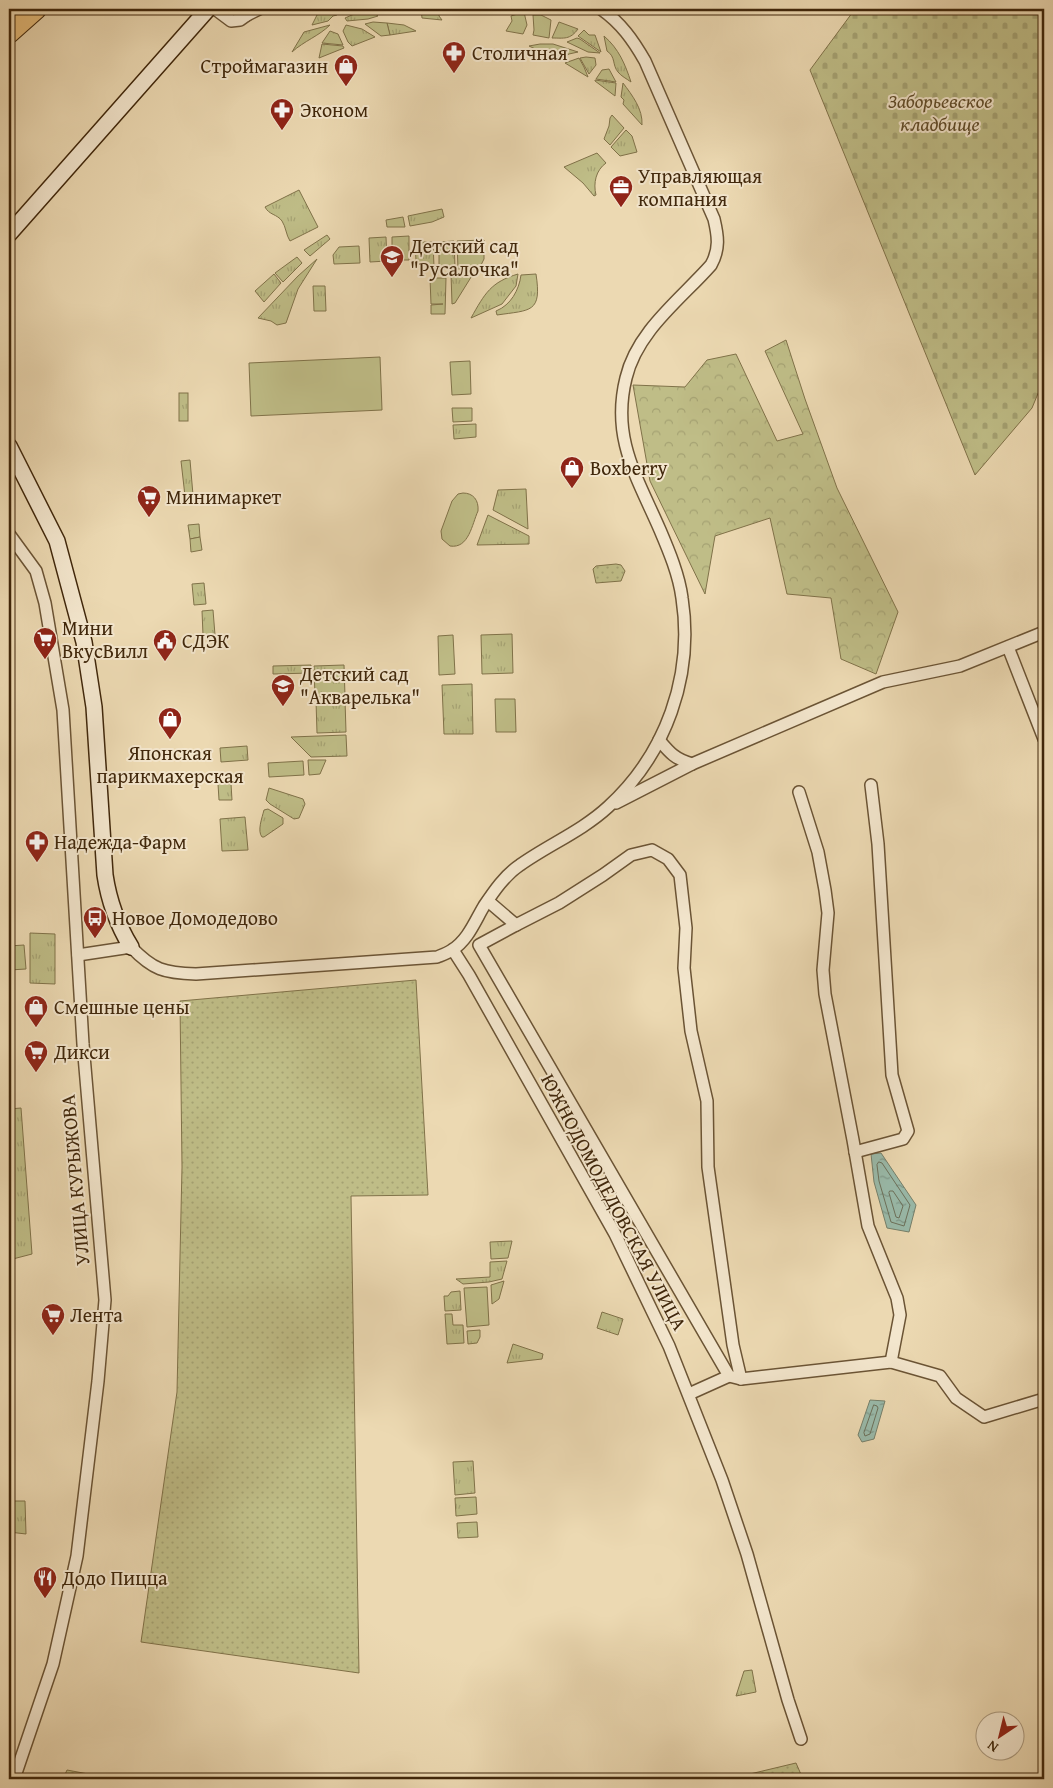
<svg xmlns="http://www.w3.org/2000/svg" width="1053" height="1788" font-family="'Gentium Book Plus',serif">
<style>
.grass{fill:url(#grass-dots);stroke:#807249}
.forest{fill:url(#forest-crowns);stroke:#807249}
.cemetery{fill:url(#cemetery-stones);stroke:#807249}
.park{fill:url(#park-tufts);stroke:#807249}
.garden{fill:#bfbd87;stroke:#807249}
.water{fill:url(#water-ripples);stroke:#757f6a}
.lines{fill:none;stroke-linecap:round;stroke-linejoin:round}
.shore{stroke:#6c705a;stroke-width:1}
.street-casing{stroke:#6b5435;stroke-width:14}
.secondary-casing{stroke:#40270b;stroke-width:18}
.highway-casing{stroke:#40270b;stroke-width:22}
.street{stroke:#f3e6cd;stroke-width:11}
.secondary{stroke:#f3e6cd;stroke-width:15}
.highway{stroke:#e6bc79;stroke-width:20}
.labels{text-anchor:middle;stroke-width:4;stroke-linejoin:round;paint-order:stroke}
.poi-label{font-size:20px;fill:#40270b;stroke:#f3e6cd;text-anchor:start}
.park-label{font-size:20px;font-style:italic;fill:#604c2a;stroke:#f3e6cd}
.street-label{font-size:20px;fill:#40270b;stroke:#f3e6cd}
</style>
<defs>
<pattern id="grass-dots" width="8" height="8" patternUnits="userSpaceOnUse" patternTransform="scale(1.25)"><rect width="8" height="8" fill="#bfbd87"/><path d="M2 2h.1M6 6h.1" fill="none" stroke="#a5a273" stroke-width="1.8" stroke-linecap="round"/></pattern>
<pattern id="forest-crowns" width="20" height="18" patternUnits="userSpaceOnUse" patternTransform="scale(1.25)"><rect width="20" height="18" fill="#bfbd87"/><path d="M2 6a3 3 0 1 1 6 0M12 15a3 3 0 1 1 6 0" fill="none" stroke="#a5a273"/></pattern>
<pattern id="cemetery-stones" width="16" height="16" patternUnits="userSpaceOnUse" patternTransform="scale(1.25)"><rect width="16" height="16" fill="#bfbd87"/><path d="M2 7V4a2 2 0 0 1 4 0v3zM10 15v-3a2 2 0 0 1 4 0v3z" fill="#a5a273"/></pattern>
<pattern id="park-tufts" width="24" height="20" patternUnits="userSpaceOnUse" patternTransform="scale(1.25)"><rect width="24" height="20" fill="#bfbd87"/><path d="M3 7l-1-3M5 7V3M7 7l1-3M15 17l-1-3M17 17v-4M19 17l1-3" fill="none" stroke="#a5a273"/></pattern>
<pattern id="water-ripples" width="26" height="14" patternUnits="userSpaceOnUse" patternTransform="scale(1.25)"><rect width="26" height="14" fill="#99baaa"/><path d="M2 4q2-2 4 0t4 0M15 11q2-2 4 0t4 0" fill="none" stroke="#7e9789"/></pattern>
</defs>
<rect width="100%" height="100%" fill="#ecd9b2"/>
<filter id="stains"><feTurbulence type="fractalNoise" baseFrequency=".004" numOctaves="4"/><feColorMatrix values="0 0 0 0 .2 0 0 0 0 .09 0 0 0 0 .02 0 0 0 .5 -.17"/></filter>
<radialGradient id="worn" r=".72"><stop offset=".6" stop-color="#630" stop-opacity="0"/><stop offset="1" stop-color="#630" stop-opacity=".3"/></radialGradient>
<!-- grass -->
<g class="grass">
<path d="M616 564 621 565 625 571 621 581 596 583 593 569 596 566Z"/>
<path d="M416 980 428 1195 351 1196 359 1673 141 1642 177 1392 182 1167 180 1001Z"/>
<path d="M796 1763 803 1779H729Z"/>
<path d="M67 1770 115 1779H63Z"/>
</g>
<!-- forest -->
<path class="forest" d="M786 340 805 399 837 488 898 612 876 674 841 659 831 598 787 594 770 518 715 536 705 594 650 481 633 385 685 387 707 360 736 354 777 441 803 434 765 351Z"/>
<!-- cemetery -->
<path class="cemetery" d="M855 9H1044V379L1032 408 975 475 810 70Z"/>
<!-- park -->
<g class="park">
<path d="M326 9H333L337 15 333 16 328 21 312 25 318 13Z"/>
<path d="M366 9H369L378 16 368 19 347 21 345 18Z"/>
<path d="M421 9H439V16L442 20 422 18Z"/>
<path d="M559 22 578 29C570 40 564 38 552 38Z"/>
<path d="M387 23 404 25 416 31 390 35Z"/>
<path d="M330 25C319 36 304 41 292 52L304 32Z"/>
<path d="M346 25 362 29 375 37 352 46 348 42 343 31Z"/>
<path d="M584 30 589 35H595L601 52 578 36Z"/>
<path d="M330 31 338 34 343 45 322 43Z"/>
<path d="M604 36C619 49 625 64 631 82 627 79 621 76 618 72 612 65 616 57 607 51Z"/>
<path d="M577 38 580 39 600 53 588 52 567 42Z"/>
<path d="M322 44 343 46 344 48 319 58Z"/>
<path d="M586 57 595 58 596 65 589 74 580 58Z"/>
<path d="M579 58 584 67 588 77 565 63Z"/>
<path d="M609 69 616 82 596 79 602 70Z"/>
<path d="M595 80 616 83 615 96 595 81Z"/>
<path d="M623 83C632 95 643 109 642 125L623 104 624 100 621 97Z"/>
<path d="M612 115 624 128 610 145 604 139 609 126 610 118Z"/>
<path d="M626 130 632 136 637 152 620 156 611 147Z"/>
<path d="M597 153 606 163C596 170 593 183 596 195L594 196 583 183 564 167Z"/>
<path d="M299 190 318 227 290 241C286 235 286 227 282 221 277 214 269 215 265 207Z"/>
<path d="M442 209 444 217 432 222 410 226 408 216Z"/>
<path d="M403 217 405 227H387L386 220Z"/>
<path d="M327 235 330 239 310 256 304 250Z"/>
<path d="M409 236V260H392V237Z"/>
<path d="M386 237 387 261 370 262 369 238Z"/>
<path d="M454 241 455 267 439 268V242Z"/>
<path d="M415 242H433L434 267 427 268 425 265 416 261Z"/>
<path d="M359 246 360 263 334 264 333 255 339 247Z"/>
<path d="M297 257 302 263 283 282 275 273Z"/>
<path d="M317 259 298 289 286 323 277 325 271 321 258 318 298 276Z"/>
<path d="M274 274 281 283 264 302 255 291Z"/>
<path d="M451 274H473L455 303 452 304Z"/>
<path d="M518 274 516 286 502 304 471 318C485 293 491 282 518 274Z"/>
<path d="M536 274C542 313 531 310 497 315L496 311C511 305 519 290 521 275Z"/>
<path d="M430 278H446L445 314H431V305L443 304H431Z"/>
<path d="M313 286H325L326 311H314Z"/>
<rect x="179" y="393" width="9" height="28"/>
<path d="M476 424V437L454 439 453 425Z"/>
<path d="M190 460 193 495 185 496 181 461Z"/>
<path d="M526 489 528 529 493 510 498 490Z"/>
<path d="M488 515 529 536V544L477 545Z"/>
<path d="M199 524 200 537 190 539 188 525Z"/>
<path d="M204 583 206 604 194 605 192 584Z"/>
<path d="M213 610 215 635H203L202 611Z"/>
<path d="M512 634 513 673 482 674 481 635Z"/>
<path d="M311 665V673L273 674V666Z"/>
<path d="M344 665 345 696 315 697 314 666Z"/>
<path d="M472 684 473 734H444L442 685Z"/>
<path d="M345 700 346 732 317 733 316 701Z"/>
<path d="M346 735 347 756 311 757 291 737Z"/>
<path d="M247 746 248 760 221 762 220 748Z"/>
<path d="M218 784H231L232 800H219Z"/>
<path d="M269 788 303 799 305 804 299 818 294 819 270 804 266 800Z"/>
<path d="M268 809 283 818V824L264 837H262C257 831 262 818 264 810Z"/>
<path d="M245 817 248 850 222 851 220 819Z"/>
<path d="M30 933 55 934V984L30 983Z"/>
<path d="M21 1108 32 1254 9 1260V1203H12L9 1178V1109Z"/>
<path d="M512 1241 508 1258 491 1259 490 1242Z"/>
<path d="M507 1261 502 1279 489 1282 463 1284 456 1279 490 1277V1262Z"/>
<path d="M460 1291 461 1310 445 1311 444 1296H448L451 1292Z"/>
<path d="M602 1312 623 1319 618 1335 597 1328Z"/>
<path d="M445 1314H452L453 1325H463L464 1343 447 1344Z"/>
<path d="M480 1330V1337L477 1343 468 1344 467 1331Z"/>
<path d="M513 1344 543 1354 542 1359 507 1363Z"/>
<path d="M473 1461 475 1493 455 1495 453 1462Z"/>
<path d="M476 1497 477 1514 456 1516 455 1498Z"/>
<path d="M9 1501H25L26 1534 9 1532Z"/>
<path d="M477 1522 478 1537 458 1538 457 1523Z"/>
<path d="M752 1670 756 1692 736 1696 744 1671Z"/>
</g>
<!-- garden -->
<g class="garden">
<path d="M524 12 527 25 523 34 506 31 512 21 511 16Z"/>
<path d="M533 15H541L551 20 549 38 533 35 534 30Z"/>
<path d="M373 22 387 23 390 35 381 36 365 24Z"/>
<path d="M540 44H553L578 52 569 54 559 60 529 46Z"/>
<path d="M484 240V259L479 269H458L457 241Z"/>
<path d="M380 357 382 410 251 416 249 363Z"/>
<path d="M470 361 471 394 452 395 450 362Z"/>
<path d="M452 408H472V421L453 422Z"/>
<path d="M463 493C473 493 479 500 478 511 472 524 469 549 450 546L442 539 441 531 452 501 458 494Z"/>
<path d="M200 537 202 550 191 552 190 539Z"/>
<path d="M453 635 455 674 439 675 438 636Z"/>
<path d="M495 699H515L516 732H496Z"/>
<path d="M326 760 320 774 309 775 308 760Z"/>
<path d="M303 761 304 775 269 777 268 763Z"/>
<path d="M24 945 26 969 9 970V946Z"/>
<path d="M504 1281 499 1299 492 1304 491 1285Z"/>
<path d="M487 1287 489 1325 467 1327 464 1288Z"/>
</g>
<!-- water -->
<g class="water">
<path d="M881 1153 916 1205 909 1232 887 1228 874 1182 871 1154Z"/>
<path d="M870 1400 885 1401 874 1439 862 1442 858 1435Z"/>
</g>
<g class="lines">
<!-- shore -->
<g class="shore">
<path d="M879 1162 882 1163 910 1205 904 1226 891 1222 879 1181 877 1165Z"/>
<path d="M890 1191H893L903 1206 899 1218 896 1217 889 1193Z"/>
<path d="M874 1405 877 1406 878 1408 870 1434 865 1436 864 1433Z"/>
</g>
<!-- street casing -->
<g class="street-casing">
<g id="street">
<path d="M215 9 231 21 240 20 247 15"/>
<path d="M251 9 247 15 259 9"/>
<path d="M9 534 36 571 45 603 63 710 83 1044 105 1300 98 1381 77 1556 53 1664 14 1779"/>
<path d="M1008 647 1044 739"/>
<path d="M659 740C670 753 675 759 692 764"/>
<path d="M799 792 818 852 825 890 828 913 823 970 825 994 853 1140 868 1226 897 1298 900 1315 891 1362"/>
<path d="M616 803 692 764 883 682 960 666 1044 632"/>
<path d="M488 901 516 925 479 945 729 1376 741 1379 891 1362 940 1376 956 1398 984 1417 1044 1399"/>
<path d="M516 925 559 903 603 875 631 855 652 850 668 859 680 875 686 928 684 968 691 1031 707 1101 708 1167 733 1345 741 1379"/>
<path d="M453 950 469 975 615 1234 669 1346 722 1480 747 1554 788 1700 801 1739"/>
<path d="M78 955 131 947C153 970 164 973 196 974L437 957C442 955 448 953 452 950 468 940 475 921 484 906 494 891 505 875 520 865 548 845 582 831 608 807 666 754 694 676 682 598 679 575 669 551 660 530 637 477 611 438 626 378 637 331 681 299 711 265 720 249 718 236 714 219L645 61C633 40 621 23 601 9"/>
<path d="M855 1152 903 1139 908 1131 892 1075 878 844 871 785"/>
<path d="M689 1394 729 1376"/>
</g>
</g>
<!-- secondary casing -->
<g class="secondary-casing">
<g id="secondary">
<path d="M9 234 208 9"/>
<path d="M9 446 57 541 84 642 94 707 105 875C109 902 117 924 131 947"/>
</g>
</g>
<!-- highway casing -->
<g class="highway-casing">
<path id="highway" d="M9 33 36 9"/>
</g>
<!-- street -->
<use href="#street" class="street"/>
<!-- secondary -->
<use href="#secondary" class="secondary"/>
<!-- highway -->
<use href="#highway" class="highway"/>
</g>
<!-- icons -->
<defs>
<g id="pharmacy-pin" transform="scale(1.25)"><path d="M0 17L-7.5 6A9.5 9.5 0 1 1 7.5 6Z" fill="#8f2418" stroke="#f3e6cd"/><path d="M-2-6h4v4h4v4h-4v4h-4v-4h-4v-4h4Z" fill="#fff"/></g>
<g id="shop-pin" transform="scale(1.25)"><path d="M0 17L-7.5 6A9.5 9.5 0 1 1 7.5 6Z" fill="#8f2418" stroke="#f3e6cd"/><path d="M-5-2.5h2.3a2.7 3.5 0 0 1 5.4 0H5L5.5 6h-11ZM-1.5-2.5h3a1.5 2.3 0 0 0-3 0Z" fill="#fff"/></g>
<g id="office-pin" transform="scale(1.25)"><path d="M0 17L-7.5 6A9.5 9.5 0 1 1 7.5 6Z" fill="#8f2418" stroke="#f3e6cd"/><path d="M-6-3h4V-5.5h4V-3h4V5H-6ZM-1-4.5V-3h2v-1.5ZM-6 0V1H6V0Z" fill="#fff"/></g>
<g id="school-pin" transform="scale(1.25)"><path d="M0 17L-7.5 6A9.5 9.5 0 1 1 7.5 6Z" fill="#8f2418" stroke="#f3e6cd"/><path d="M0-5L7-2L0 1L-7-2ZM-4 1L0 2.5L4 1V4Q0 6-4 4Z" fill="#fff"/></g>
<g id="supermarket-pin" transform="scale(1.25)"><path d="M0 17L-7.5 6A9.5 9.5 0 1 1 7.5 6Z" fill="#8f2418" stroke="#f3e6cd"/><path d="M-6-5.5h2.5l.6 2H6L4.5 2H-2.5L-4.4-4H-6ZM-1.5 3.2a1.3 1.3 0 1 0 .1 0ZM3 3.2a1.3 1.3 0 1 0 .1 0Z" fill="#fff"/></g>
<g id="civic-pin" transform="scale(1.25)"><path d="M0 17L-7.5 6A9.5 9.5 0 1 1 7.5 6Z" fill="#8f2418" stroke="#f3e6cd"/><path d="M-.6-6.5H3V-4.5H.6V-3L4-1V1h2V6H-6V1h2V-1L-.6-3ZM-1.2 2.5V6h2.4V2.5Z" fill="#fff"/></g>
<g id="bus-pin" transform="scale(1.25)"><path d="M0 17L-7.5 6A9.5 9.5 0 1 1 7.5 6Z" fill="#8f2418" stroke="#f3e6cd"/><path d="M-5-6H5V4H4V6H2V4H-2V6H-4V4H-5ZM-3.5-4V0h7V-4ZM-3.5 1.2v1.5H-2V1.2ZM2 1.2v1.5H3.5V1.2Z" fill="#fff"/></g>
<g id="restaurant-pin" transform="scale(1.25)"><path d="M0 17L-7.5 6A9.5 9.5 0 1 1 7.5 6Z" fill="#8f2418" stroke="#f3e6cd"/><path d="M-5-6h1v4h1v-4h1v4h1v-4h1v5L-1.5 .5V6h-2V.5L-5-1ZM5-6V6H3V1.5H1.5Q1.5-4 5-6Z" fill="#fff"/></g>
</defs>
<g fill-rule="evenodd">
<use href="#pharmacy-pin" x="454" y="53"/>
<use href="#shop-pin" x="346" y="66"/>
<use href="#pharmacy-pin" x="282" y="110"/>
<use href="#office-pin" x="621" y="187"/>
<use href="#school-pin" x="392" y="257"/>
<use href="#shop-pin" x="572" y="468"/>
<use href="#supermarket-pin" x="149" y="497"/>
<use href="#supermarket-pin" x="45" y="639"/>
<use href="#civic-pin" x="165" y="641"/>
<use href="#school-pin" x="283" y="686"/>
<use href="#shop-pin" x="170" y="719"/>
<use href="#pharmacy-pin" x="37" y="842"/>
<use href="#bus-pin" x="95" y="918"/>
<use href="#shop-pin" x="36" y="1007"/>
<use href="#supermarket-pin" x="36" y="1052"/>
<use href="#supermarket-pin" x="53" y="1315"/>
<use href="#restaurant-pin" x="45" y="1578"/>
</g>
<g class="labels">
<!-- poi labels -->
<g class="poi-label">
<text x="472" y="60">Столичная</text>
<text x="328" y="73" text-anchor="end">Строймагазин</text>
<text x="300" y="117">Эконом</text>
<text x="638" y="183">Управляющая<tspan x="638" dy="23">компания</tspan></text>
<text x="410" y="253">Детский сад<tspan x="410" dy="23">"Русалочка"</tspan></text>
<text x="590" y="475">Boxberry</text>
<text x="166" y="504">Минимаркет</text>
<text x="62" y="635">Мини<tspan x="62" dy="23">ВкусВилл</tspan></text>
<text x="182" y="648">СДЭК</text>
<text x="300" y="681">Детский сад<tspan x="300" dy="23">"Акварелька"</tspan></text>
<text x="170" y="760" text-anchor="middle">Японская<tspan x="170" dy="23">парикмахерская</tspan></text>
<text x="54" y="849">Надежда-Фарм</text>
<text x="112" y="925">Новое Домодедово</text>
<text x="54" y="1014">Смешные цены</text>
<text x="54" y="1059">Дикси</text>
<text x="70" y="1322">Лента</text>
<text x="62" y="1585">Додо Пицца</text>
</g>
<!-- park labels -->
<g class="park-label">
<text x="940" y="108">Заборьевское<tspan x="940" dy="23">кладбище</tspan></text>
</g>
<!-- street labels -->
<g class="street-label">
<text transform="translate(75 1180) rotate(-95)" y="7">УЛИЦА КУРЫЖОВА</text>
<text transform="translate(614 1202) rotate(62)" y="7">ЮЖНОДОМОДЕДОВСКАЯ УЛИЦА</text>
</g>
</g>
<!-- margin -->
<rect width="1053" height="1788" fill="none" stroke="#ecd9b2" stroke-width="30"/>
<rect x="10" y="10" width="1033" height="1768" fill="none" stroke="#40270b" stroke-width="2.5"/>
<rect x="15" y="15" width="1023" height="1758" fill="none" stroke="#40270b"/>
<!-- north arrow -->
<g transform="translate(1000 1736) rotate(215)"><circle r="24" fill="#f3e6cd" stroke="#ab9a7f"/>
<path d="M0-4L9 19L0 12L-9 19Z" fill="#8f2418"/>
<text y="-8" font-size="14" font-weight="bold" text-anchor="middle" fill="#40270b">N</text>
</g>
<rect width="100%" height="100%" filter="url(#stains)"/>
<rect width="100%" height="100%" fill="url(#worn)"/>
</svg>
